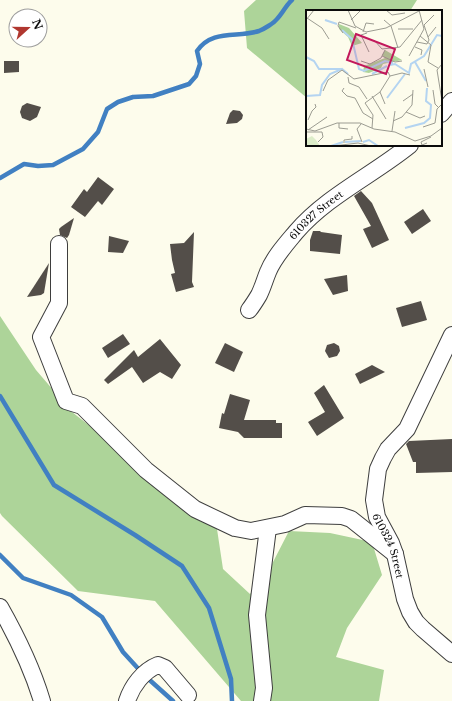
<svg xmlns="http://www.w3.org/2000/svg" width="452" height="701" font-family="'Libre Baskerville',serif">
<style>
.forest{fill:#add499}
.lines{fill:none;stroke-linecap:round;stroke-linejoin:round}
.stream{stroke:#4180c2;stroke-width:4.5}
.building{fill:#534e49}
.minor-casing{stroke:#3e3e3e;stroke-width:18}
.minor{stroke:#fff;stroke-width:16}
.labels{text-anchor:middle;stroke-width:4;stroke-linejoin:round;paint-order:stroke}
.street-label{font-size:10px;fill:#0b0b0b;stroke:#fff}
.inset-river{fill:none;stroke:#b4d4f1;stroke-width:2}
.inset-road{fill:none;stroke:#9c9c92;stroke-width:1}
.view{fill:#c2185b;fill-opacity:0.15;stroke:#c2185b;stroke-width:2}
.inset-edge{fill:none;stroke:#0b0b0b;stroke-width:2}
</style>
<rect width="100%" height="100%" fill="#fdfcec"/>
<!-- forest -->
<g class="forest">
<path d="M256 0H417L410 11H307V98L247 48 244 11Z"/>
<path d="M0 316 36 370 72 412 108 440 135 464 166 497 217 529 223 569 250 594 272 564 289 531 330 533 372 542 382 575 347 628 336 657 384 670 379 701H241L155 601 78 591 2 516 0 513Z"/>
</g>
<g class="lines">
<!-- stream -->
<g class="stream">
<path d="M0 178 24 164 38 166 53 165 83 149 98 132 107 109 118 102 133 97 153 96 189 84 196 76 200 64 197 51C212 29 237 38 259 31 264 29 274 23 277 19 283 13 286 5 292 0"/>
<path d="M0 396 54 485 135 535 182 566 209 608 231 679 232 701"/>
<path d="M0 555 23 578 71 595 102 617 123 652 144 675 173 701"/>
</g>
</g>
<!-- building -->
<g class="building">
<path d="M4 61H19V72L4 73Z"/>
<path d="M27 103 41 107 37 117 30 121 22 118 20 112 22 106Z"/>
<path d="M233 110 240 111 243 115 242 119 237 123 226 124 230 113Z"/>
<path d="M98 177 114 189 102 205 98 201 85 217 71 207 84 189 87 192Z"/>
<path d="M361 191 372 203 389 240 372 248 363 229 371 226 354 196Z"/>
<path d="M423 209 431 221 412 234 404 222Z"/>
<path d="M74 218 69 235 67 238 60 235 59 229 61 227Z"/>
<path d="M313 231H320L321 232 342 235 340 254 310 251V240Z"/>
<path d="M194 232 192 282 194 287 176 292 171 274 175 273 172 260 170 244 184 243Z"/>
<path d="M109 236 129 241 123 253 108 252Z"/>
<path d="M49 263 44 293 41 295 27 297Z"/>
<path d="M347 275 348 291 333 295 324 279Z"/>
<path d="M421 301 427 320 402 327 396 308Z"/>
<path d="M123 334 130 344 108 358 102 348Z"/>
<path d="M160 339 181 365 172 379 160 372 143 383 132 367 108 384 104 380 134 350 138 357Z"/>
<path d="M225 343 243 352 234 372 215 363Z"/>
<path d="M334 343 339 346 340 351 337 356 329 358 325 351 327 345Z"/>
<path d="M372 365 385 372 360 384 355 374Z"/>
<path d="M324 385 344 418 317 436 308 422 325 412 314 393Z"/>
<path d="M230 394 250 400 244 420H276V423H282V438H244L238 432 219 428 222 413 224 414Z"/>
<path d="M452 439V472L416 473V462H413L406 444 409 441Z"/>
</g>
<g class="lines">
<!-- minor casing -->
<g class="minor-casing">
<g id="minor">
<path d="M441 114 452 101"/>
<path d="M59 244V303L41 337 66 401 82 406 146 470 195 509 235 528 251 531 285 524 305 515 342 516 351 519 395 554"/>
<path id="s1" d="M249 310C253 305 256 300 259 295 263 287 265 279 268 272 274 257 286 244 296 232 327 196 373 175 410 145"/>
<path id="s2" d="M452 335 407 429 388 449 383 458 378 469 374 500 377 517 391 543 395 554 405 599 410 612 416 622 423 629 452 654"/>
<path d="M0 607C17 637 32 668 42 701"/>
<path d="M127 701C132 686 143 671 158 665L165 668 188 695"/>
<path d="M262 701 264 688 257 615 268 528"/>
</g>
</g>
<!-- minor -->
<use href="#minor" class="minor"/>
</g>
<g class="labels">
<!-- street labels -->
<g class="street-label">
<text dy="4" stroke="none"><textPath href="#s1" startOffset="118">610327 Street</textPath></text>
<text dy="4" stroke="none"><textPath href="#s2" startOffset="234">610324 Street</textPath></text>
</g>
</g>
<!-- overview -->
<g transform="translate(306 10)">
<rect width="136" height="136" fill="#fdfcec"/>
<path d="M33 14 43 18 56 33 46 36 42 27 33 19ZM79 40 96 50 77 54 75 58 63 63 57 62 58 56 79 48 76 45Z" fill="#add499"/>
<path d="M6 126 10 130 14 136H1L0 129Z" fill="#ddedc9"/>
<path class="inset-river" d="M19 10 31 14M36 20 46 29 53 59 58 61 79 51 87 53M0 47 8 51 13 59H36M109 52 120 71M84 55 89 54 103 63 105 54 118 46 131 25 136 26M66 64 81 56M0 86 14 85 16 75 24 64 36 59 42 64M81 88 99 64M99 118 118 113 124 108 125 95 120 91 121 78M39 132 55 131M57 132 63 130 72 136M25 136 37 132"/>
<path class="inset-road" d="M42 0 49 16 60 22 80 18 115 0M80 0 86 5 99 3M1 8 16 18 23 29M0 10 8 0M45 10 55 0M78 10 85 16 92 38M92 19H107M57 22 60 13 68 14M37 23 32 16 33 12 50 18M61 23 55 25 63 42M114 26 125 35 122 52 132 58M122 27 130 17M68 30 76 39 94 37 116 10M111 32 121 34 123 30 118 15 128 5M109 37 116 40 115 45M76 46 89 52 96 51M103 46 118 19 113 0M55 51 64 54 75 48 79 40M136 54 131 60 136 91M118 59 122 77M84 66 96 63 104 65M42 67 43 73 53 77 61 89M38 78 36 81 41 86 49 88 57 103 67 109M127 80 129 94 132 97M17 81 22 70 36 60 48 69 82 62 84 66 74 82M74 82 79 94M66 86 80 109M97 91 107 84M100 102 114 108 119 106M2 110 6 101 10 97 9 94M87 111 96 107 106 95 107 80M33 113V118L42 119M55 114 51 119 56 132M117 117 129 113 131 99 136 94M66 118 67 105 59 93 74 82M0 119 9 121 31 113H54L68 119 89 122 109 131 125 126 136 118M2 120 21 107M86 121 89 101M0 122H16L17 127 12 132M38 133V130L46 129V126M121 133 116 135 115 132 125 127M27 136 52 133 65 136"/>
<path class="view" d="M50 24 89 39 80 64 41 50Z"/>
<rect width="136" height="136" class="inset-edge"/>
</g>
<!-- north arrow -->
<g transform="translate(28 28) rotate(69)"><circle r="19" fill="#ffffff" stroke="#9d9d9d"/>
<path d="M0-3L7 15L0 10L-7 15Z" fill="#b0372f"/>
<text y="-6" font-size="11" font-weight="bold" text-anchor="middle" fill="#0b0b0b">N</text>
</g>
</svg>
